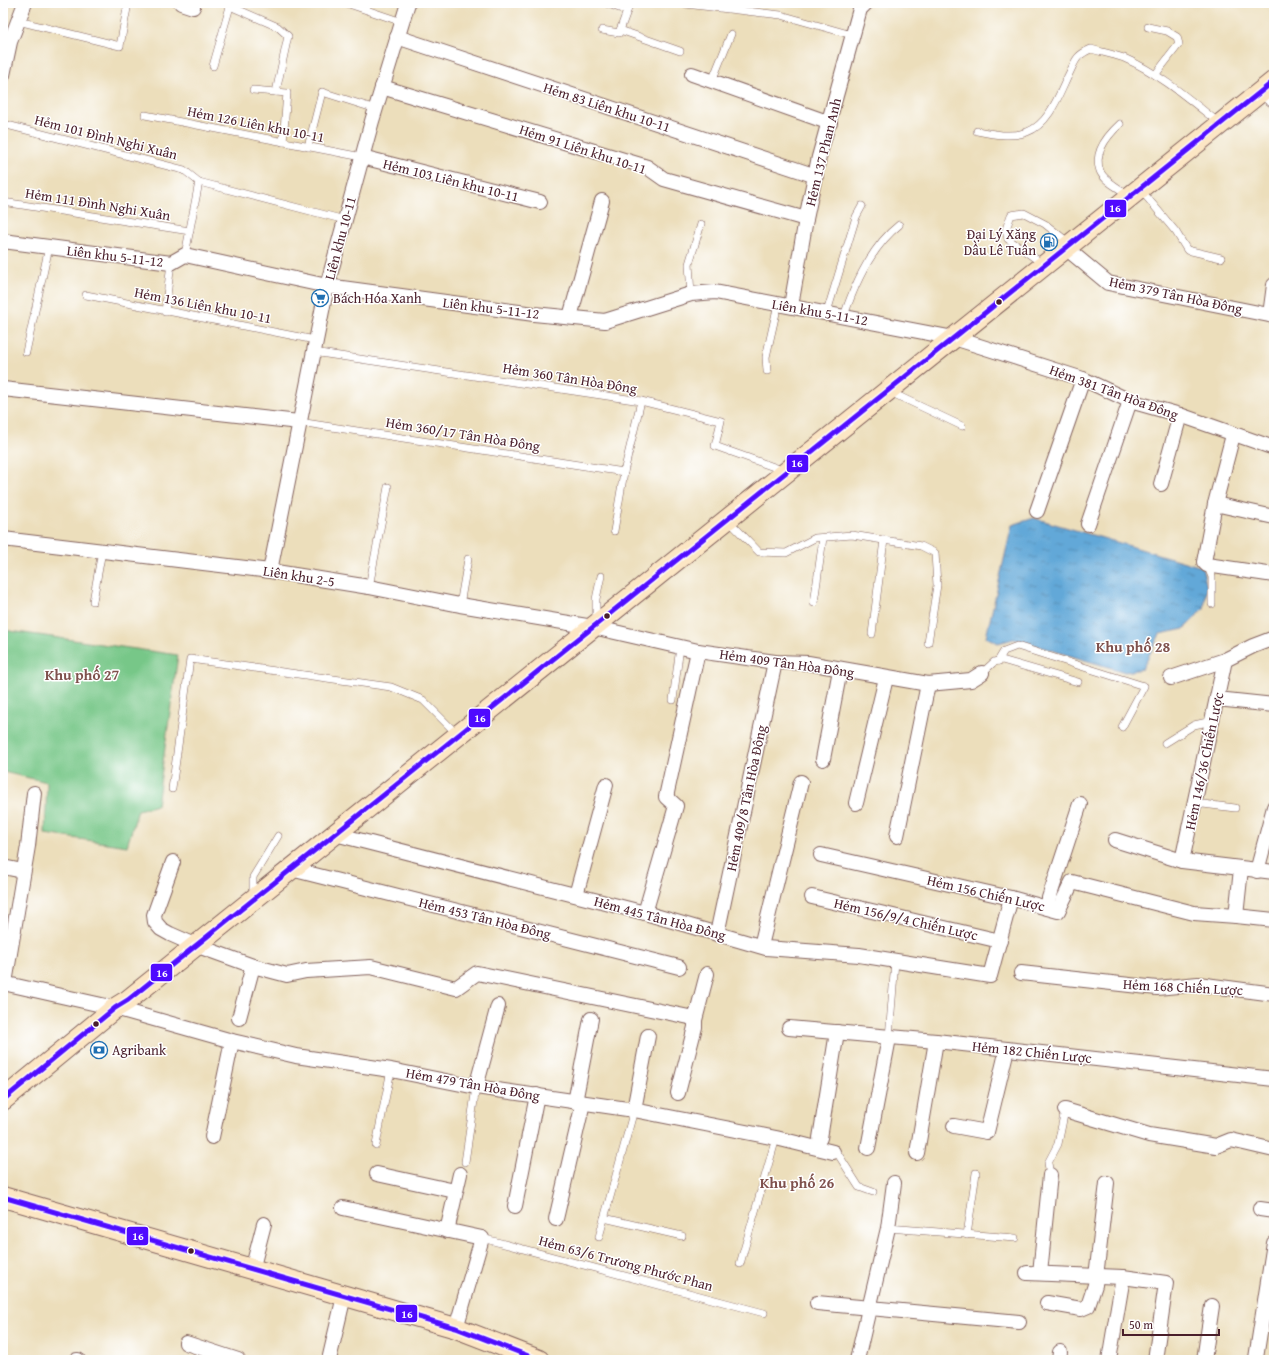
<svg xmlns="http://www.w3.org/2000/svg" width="1277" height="1363" font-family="'Gentium Book Plus',serif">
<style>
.green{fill:#77c788;stroke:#60735a}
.water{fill:url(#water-ripples);stroke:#566482}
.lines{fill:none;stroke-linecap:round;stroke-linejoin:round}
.lane-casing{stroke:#83625d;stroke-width:8}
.street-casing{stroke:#83625d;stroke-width:16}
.secondary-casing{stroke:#83625d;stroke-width:22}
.lane{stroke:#fff;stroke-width:7}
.street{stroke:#fff;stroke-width:14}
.secondary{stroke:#fce6c4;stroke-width:20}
.bus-1-casing{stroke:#fff;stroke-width:8}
.bus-1{stroke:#4f0aff;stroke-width:5}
.bus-dot{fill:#4a1f2b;stroke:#fff;stroke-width:1.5}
.labels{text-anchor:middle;stroke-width:3;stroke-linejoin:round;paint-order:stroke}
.street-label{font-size:14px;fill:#4a1f2b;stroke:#fff}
.poi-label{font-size:14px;fill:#4a1f2b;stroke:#fff;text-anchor:start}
.neighbourhood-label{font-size:15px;font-weight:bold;fill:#7f514d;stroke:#fff}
.line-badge{stroke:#fff;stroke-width:1.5}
.badge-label{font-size:11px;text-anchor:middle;font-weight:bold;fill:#fff}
</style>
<defs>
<pattern id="water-ripples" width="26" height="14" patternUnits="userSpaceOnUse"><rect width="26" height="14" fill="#62a8d8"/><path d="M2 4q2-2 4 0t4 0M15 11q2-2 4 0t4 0" fill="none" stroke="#5388af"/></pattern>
</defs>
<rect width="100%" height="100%" fill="#fff"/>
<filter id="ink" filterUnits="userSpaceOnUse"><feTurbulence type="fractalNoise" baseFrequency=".025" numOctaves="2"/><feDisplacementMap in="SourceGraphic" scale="8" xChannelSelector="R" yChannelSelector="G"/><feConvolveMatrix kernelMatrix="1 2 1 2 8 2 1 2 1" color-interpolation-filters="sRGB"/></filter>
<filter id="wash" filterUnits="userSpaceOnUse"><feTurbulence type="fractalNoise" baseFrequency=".012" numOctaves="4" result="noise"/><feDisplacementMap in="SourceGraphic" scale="16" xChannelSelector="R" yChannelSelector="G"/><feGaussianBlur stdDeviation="0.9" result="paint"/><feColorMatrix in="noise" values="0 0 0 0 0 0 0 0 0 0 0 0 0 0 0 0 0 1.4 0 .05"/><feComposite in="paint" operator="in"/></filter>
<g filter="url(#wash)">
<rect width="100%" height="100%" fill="#ecdebb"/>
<!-- green -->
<path class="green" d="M3 630 178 655 157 805 138 810 127 846 45 834 47 782 3 772Z"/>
<!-- water -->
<path class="water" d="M1034 518 1202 567 1207 587 1204 608 1184 629 1160 634 1142 669 1125 672 1014 639 998 643 986 637 1012 525Z"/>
</g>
<g filter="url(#ink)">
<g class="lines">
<!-- lane casing -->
<g class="lane-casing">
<g id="lane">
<path d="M346 3 402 22"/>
<path d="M606 3 627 11"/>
<path d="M677 3 781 15 852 35"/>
<path d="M230 6 278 27 288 36 276 92"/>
<path d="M18 21 120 46 128 3"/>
<path d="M1148 27 1167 31 1177 37 1179 44 1155 75"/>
<path d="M602 30 619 33 630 3"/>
<path d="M620 30 680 51"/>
<path d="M213 66 231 3"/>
<path d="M712 81 731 34"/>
<path d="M253 90 287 93 283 142"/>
<path d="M1260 95 1274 105"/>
<path d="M145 115 362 157"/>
<path d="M3 124 184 170 199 182 345 220"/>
<path d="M1120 124C1108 135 1093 153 1100 171 1104 181 1120 189 1129 195"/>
<path d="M977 131C992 134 1012 138 1027 132 1049 124 1059 95 1068 76 1076 60 1075 56 1091 49 1102 52 1113 54 1124 58 1159 73 1189 99 1219 123"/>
<path d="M308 147 322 92 376 109"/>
<path d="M1140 189 1176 232 1187 250 1221 258"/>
<path d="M3 202 190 231"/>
<path d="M185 255 199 182"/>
<path d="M1043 264 1008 239 1006 229 1011 215 1024 213 1045 224 1069 243"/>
<path d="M691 294 689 264 701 224"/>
<path d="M86 295 315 340"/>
<path d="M165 312 171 263"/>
<path d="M827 312 856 217 862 206"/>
<path d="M844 316C855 283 871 247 899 225"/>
<path d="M26 352 49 247"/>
<path d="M313 352 641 401 721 421 715 446 785 471"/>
<path d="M767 371 766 357 778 304"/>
<path d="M890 392 962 426"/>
<path d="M299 422 624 472"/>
<path d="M729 521 759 552 786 553 815 538 852 535 921 546 935 553 937 585 928 643"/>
<path d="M614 531 624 472 641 401"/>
<path d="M1207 565 1212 577V604"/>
<path d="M369 587 388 487"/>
<path d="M93 601 102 551"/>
<path d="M814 603 823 538"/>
<path d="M460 605 468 559"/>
<path d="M596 621V599L601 576"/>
<path d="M872 634 884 540"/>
<path d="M998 661 1004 651 1017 646 1144 686 1122 727"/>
<path d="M982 673 994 662 1002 660 1078 682"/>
<path d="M673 700 680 647"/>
<path d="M1165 743 1194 725 1212 721"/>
<path d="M172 789 190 659 391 687 423 700 457 734"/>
<path d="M1195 803 1235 808"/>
<path d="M253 895V877L278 836"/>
<path d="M889 1038 895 961"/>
<path d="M376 1145 391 1070"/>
<path d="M833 1152 838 1154 859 1187 873 1192"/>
<path d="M465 1162 476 1087"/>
<path d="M1050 1175 1048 1163 1058 1144 1065 1110"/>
<path d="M604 1218 682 1236"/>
<path d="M888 1228 1015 1238"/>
<path d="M967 1235 976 1173"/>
<path d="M599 1237 634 1110"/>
<path d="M482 1238 764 1313"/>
<path d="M740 1264 776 1138"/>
</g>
</g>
<!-- street casing -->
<g class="street-casing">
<g id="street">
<path d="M181 3 193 7"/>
<path d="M397 37 816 176"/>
<path d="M692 74 830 123"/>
<path d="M3 75 10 42 25 3"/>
<path d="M382 87 647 167 664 179 806 219"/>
<path d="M362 157 540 202"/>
<path d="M3 241 171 263 185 255 327 286 534 314 605 321 691 294 715 292 954 338 1083 379 1130 401 1180 415 1274 448"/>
<path d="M1066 248 1108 283 1274 316"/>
<path d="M791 306 806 219 819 157 860 9 866 3"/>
<path d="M1270 315 1274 285"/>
<path d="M570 317 602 201"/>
<path d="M3 389 299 422"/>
<path d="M1233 435 1215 504 1204 562 1207 565 1274 575"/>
<path d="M1161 484 1180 415"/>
<path d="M1215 504 1274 517"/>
<path d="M1037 511 1083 379"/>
<path d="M1088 524 1130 401"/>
<path d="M3 539 270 571 369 587 460 605 593 627 698 651 775 662 808 663 928 684 971 680 982 673"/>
<path d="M270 571 327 286 372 121 408 3"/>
<path d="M1171 678 1225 660 1253 646 1274 638"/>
<path d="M1217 699 1274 705"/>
<path d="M823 759 840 670"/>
<path d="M856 803 886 678"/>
<path d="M335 834 645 913 766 948 859 955 990 976 1011 898"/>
<path d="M897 836 928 684"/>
<path d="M1115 840 1182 861 1274 872"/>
<path d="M821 855 1011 898 1058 911 1072 882 1194 913 1236 916 1274 920"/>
<path d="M1182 861 1225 660"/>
<path d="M173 862 154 915 155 922 161 929 170 934 195 945 253 966 287 975 306 971 371 967 456 988 477 973 689 1017 695 1020V1027L678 1093"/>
<path d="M3 867 23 871"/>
<path d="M291 869 679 967"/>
<path d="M1257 871 1274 807"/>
<path d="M576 895 606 785"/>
<path d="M812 897 1000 941"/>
<path d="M1048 908 1049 898 1080 804"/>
<path d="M645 913 676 806 666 797 698 651"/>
<path d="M1236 916 1241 869"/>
<path d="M717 934 775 662"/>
<path d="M761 946 801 782"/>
<path d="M1021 973 1157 988 1198 984 1274 994"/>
<path d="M3 983 115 1008 232 1041 296 1056 391 1070 476 1087 634 1110 776 1138 833 1152"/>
<path d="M5 983 28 846 34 793"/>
<path d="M239 1018 253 966"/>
<path d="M695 1020 707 974"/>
<path d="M789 1028 936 1041 1274 1079"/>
<path d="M476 1087 498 1006"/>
<path d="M575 1102 591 1019"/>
<path d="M634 1110 648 1036"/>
<path d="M1065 1110 1149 1135 1216 1146 1231 1140 1274 1150"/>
<path d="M954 1126 987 1132 1007 1049"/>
<path d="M212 1137 232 1041"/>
<path d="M820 1138 837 1032"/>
<path d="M868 1148 889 1038"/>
<path d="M917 1153 936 1041"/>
<path d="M377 1174 455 1191"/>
<path d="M515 1206 537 1095"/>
<path d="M343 1208 482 1238 456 1328"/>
<path d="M1260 1209 1274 1211"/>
<path d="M556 1219 583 1103"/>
<path d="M447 1231 460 1174"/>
<path d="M252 1270 264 1224"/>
<path d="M1027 1273 1123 1277 1166 1283 1155 1360"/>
<path d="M1040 1273 1050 1175"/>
<path d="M817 1303 1019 1322"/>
<path d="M1047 1303 1081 1309 1088 1306 1095 1285 1107 1183"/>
<path d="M186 1343 238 1360"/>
<path d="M1256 1358 1274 1243"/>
<path d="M77 1360H78"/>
<path d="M329 1360 344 1296"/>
<path d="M857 1360 888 1228 894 1183"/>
<path d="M1059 1360 1060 1352"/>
<path d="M1109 1360 1123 1277"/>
<path d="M1204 1360 1212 1306"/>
</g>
</g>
<!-- secondary casing -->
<g class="secondary-casing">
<g id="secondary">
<path d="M3 1100 115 1008 128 1000 1274 81"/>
<path d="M3 1197 456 1328 539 1360"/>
</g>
</g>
<!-- lane -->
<use href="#lane" class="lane"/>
<!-- street -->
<use href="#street" class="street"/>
<!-- secondary -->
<use href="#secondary" class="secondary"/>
<!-- bus-1 casing -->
<g class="bus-1-casing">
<g id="bus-1">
<path d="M3 1100 115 1008 128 1000 1274 81"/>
<path d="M3 1197 456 1328 539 1360"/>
</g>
</g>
<!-- bus-1 -->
<use href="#bus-1" class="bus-1"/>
</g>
</g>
<!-- icons -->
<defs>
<g id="fuel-ring" transform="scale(0.9)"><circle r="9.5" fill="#fff" stroke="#1f6fb2" stroke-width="1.5"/><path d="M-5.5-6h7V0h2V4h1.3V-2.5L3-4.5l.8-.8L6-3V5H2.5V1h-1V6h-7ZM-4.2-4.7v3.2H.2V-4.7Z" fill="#1f6fb2"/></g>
<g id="supermarket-ring" transform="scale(0.9)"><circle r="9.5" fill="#fff" stroke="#1f6fb2" stroke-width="1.5"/><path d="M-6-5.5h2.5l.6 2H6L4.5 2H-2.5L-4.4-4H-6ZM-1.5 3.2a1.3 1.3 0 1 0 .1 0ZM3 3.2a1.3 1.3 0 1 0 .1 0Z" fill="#1f6fb2"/></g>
<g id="bank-ring" transform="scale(0.9)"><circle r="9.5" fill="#fff" stroke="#1f6fb2" stroke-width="1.5"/><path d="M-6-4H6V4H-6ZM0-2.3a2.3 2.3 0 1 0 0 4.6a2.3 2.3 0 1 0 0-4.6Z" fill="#1f6fb2"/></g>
</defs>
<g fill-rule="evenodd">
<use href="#fuel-ring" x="1049" y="242"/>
<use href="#supermarket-ring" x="320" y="298"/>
<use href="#bank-ring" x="99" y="1050"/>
</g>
<!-- markers -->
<g class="bus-dot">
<circle cx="999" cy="302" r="3.5"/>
<circle cx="607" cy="616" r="3.5"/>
<circle cx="96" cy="1024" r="3.5"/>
<circle cx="191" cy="1251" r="3.5"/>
</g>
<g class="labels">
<!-- street labels -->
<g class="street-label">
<text transform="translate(607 107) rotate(18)" y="5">Hẻm 83 Liên khu 10-11</text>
<text transform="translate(256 124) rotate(11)" y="5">Hẻm 126 Liên khu 10-11</text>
<text transform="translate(106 137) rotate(14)" y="5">Hẻm 101 Đình Nghi Xuân</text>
<text transform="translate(583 149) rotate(18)" y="5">Hẻm 91 Liên khu 10-11</text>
<text transform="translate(823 152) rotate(-76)" y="5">Hẻm 137 Phan Anh</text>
<text transform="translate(451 180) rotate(14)" y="5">Hẻm 103 Liên khu 10-11</text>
<text transform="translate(98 204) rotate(9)" y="5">Hẻm 111 Đình Nghi Xuân</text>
<text transform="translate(340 238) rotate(-75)" y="5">Liên khu 10-11</text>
<text transform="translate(115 256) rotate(7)" y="5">Liên khu 5-11-12</text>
<text transform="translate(1176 295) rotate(12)" y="5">Hẻm 379 Tân Hòa Đông</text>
<text transform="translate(203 305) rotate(11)" y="5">Hẻm 136 Liên khu 10-11</text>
<text transform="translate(491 308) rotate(7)" y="5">Liên khu 5-11-12</text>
<text transform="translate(820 312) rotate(10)" y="5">Liên khu 5-11-12</text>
<text transform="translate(570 378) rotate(9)" y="5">Hẻm 360 Tân Hòa Đông</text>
<text transform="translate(1114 392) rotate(20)" y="5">Hẻm 381 Tân Hòa Đông</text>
<text transform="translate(463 434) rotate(9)" y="5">Hẻm 360/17 Tân Hòa Đông</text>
<text transform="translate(299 576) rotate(9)" y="5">Liên khu 2-5</text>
<text transform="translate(787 663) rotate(8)" y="5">Hẻm 409 Tân Hòa Đông</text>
<text transform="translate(1204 761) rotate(-78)" y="5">Hẻm 146/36 Chiến Lược</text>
<text transform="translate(746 798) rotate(-78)" y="5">Hẻm 409/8 Tân Hòa Đông</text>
<text transform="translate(986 893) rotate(13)" y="5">Hẻm 156 Chiến Lược</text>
<text transform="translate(485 918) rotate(14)" y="5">Hẻm 453 Tân Hòa Đông</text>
<text transform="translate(660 918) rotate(15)" y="5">Hẻm 445 Tân Hòa Đông</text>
<text transform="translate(906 919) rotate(13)" y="5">Hẻm 156/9/4 Chiến Lược</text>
<text transform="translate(1183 987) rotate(3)" y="5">Hẻm 168 Chiến Lược</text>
<text transform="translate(1032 1052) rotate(6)" y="5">Hẻm 182 Chiến Lược</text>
<text transform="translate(473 1084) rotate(10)" y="5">Hẻm 479 Tân Hòa Đông</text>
<text transform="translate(626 1263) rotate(15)" y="5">Hẻm 63/6 Trương Phước Phan</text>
</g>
<!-- poi labels -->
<g class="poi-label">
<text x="1036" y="239" text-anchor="end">Đại Lý Xăng<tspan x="1036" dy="16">Dầu Lê Tuấn</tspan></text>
<text x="333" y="303">Bách Hóa Xanh</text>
<text x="112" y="1055">Agribank</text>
</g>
<!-- neighbourhood labels -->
<g class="neighbourhood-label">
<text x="1133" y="652">Khu phố 28</text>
<text x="82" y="680">Khu phố 27</text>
<text x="797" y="1188">Khu phố 26</text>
</g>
</g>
<g class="line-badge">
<rect x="1104" y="199" width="23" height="19" rx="4" fill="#4f0aff"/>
<rect x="786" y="454" width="23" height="19" rx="4" fill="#4f0aff"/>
<rect x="468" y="708" width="23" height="20" rx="4" fill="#4f0aff"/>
<rect x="150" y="963" width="23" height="19" rx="4" fill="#4f0aff"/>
<rect x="126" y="1226" width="23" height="20" rx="4" fill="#4f0aff"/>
<rect x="395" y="1304" width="23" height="19" rx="4" fill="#4f0aff"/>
</g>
<g class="badge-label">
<text x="1115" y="212">16</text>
<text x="797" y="467">16</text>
<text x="480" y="722">16</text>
<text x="162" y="977">16</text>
<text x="138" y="1240">16</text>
<text x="407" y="1318">16</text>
</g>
<!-- margin -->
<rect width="1277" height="1363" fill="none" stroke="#fff" stroke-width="16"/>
<!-- scale -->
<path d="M1123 1329v6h96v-6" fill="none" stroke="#4a1f2b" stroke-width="2"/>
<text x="1129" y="1329" font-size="12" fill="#4a1f2b" stroke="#ffffff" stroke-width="3" paint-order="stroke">50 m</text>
</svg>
